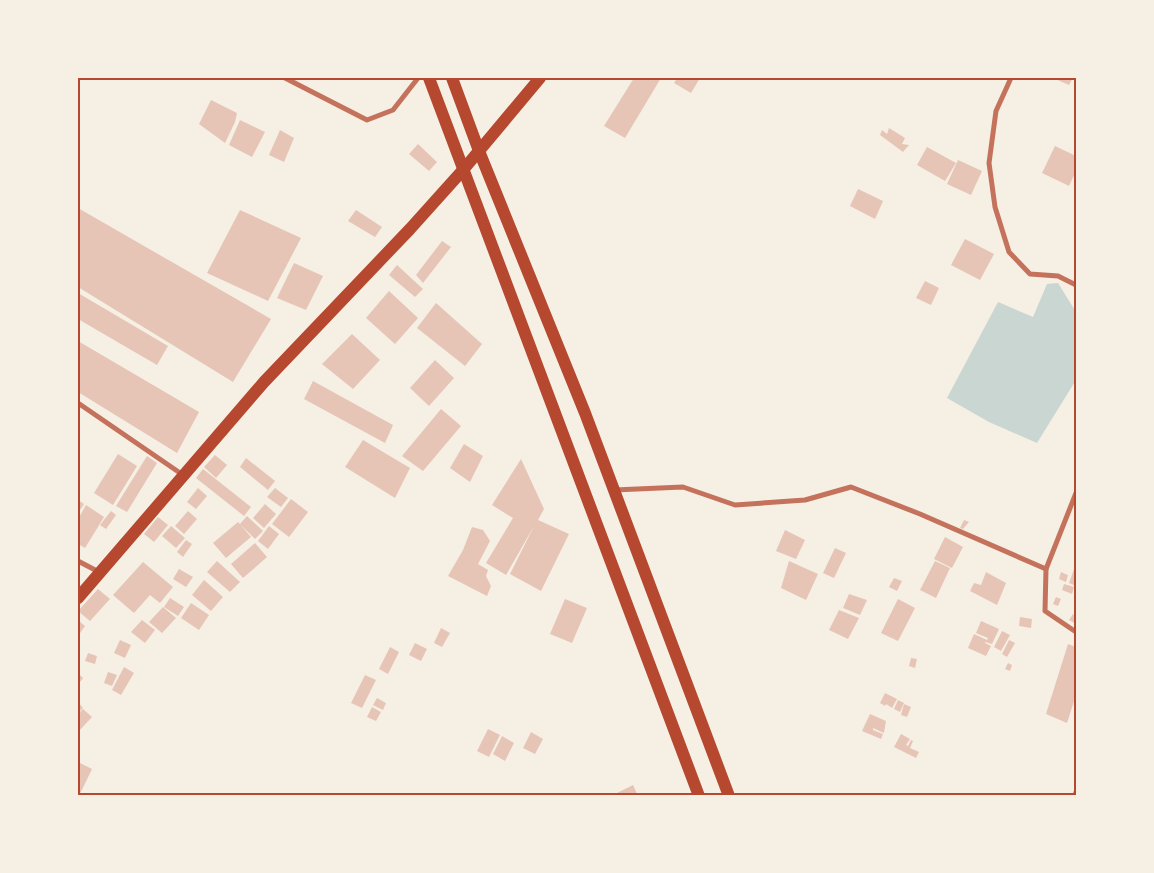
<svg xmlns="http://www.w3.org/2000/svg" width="1154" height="873" font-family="Karla,sans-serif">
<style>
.water{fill:#c9d6d2}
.building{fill:#e6c5b7}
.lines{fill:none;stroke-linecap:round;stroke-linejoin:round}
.minor{stroke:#c5725c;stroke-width:5}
.trunk{stroke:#b5482f;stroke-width:12}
.neatline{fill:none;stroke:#b5482f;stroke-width:2}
</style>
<rect width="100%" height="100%" fill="#f6efe4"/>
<!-- water -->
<path class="water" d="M1058 283 1076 312V322L1075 323 1076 326V380L1037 443 989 422 947 398 998 302 1033 317 1047 284Z"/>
<!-- building -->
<g class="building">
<path d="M634 78H661L625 138 604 126Z"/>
<path d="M677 78H700L691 93 674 83Z"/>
<path d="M1053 78H1073L1069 85Z"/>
<path d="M211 100 237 113 235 122 225 143 199 124Z"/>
<path d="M240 120 265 132 252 157 229 145Z"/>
<path d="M889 128 905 138 902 144 909 145 903 152 880 135 882 130 887 134Z"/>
<path d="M280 130 294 138 284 162 269 155Z"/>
<path d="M418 144 437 162 429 171 409 154Z"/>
<path d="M1055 146 1076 156V171L1069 186 1042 173Z"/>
<path d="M927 147 956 163 945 181 917 165Z"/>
<path d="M958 160 982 171 971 195 947 184Z"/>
<path d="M858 189 883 201 875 219 850 206Z"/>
<path d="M78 208 271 319 233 382 78 287Z"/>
<path d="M240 210 301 238 268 301 207 273Z"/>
<path d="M356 210 382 227 375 237 348 221Z"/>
<path d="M965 239 994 254 980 280 951 265Z"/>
<path d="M442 241 451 247 423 283 416 275Z"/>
<path d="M294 263 323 276 306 310 277 298Z"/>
<path d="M397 265 423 289 415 297 389 275Z"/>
<path d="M925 281 939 288 931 305 916 298Z"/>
<path d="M389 291 418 318 395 344 366 318Z"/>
<path d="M78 293 168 346 157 365 78 319Z"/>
<path d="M436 303 482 344 465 366 417 328Z"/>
<path d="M352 334 380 360 353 389 322 364Z"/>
<path d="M78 341 199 412 177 453 78 392Z"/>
<path d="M435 360 454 378 429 406 410 388Z"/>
<path d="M313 381 393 425 385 443 304 399Z"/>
<path d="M441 409 461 426 423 471 402 456Z"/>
<path d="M363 440 410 468 395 498 345 467Z"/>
<path d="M464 444 483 456 470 482 450 468Z"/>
<path d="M118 454 137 466 113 505 94 493Z"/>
<path d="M215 455 227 465 216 478 204 467Z"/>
<path d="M147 456 157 463 127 512 116 506Z"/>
<path d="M246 458 275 481 268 490 240 467Z"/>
<path d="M521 459 544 509 538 520 569 534 541 591 510 574 534 526 506 575 486 563 513 518 492 505Z"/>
<path d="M203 469 251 507 244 516 196 478Z"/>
<path d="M198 488 207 496 196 509 187 502Z"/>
<path d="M275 488 288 498 281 507 267 497Z"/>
<path d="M291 499 308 512 289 537 272 524Z"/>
<path d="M78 500 84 504 78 513Z"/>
<path d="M265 504 276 514 264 528 253 518Z"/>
<path d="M86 505 104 517 85 548 78 544V519Z"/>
<path d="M111 511 116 515 106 529 100 525Z"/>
<path d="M188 511 197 519 184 534 175 526Z"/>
<path d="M247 516 263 531 255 539 240 524 251 537 226 558 213 543 238 522 240 524Z"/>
<path d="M158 517 168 525 154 542 144 534Z"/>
<path d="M964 520 969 522 963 529 960 528Z"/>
<path d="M171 526 185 538 176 548 162 536Z"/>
<path d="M269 526 279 534 268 549 258 541Z"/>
<path d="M472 527 483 530 490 541 478 564 488 570 486 576 491 586 487 596 448 576 463 550Z"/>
<path d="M785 530 805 540 796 559 776 551Z"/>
<path d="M945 537 963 547 952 568 934 559Z"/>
<path d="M186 540 192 544 183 557 177 552Z"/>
<path d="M255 543 267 557 243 578 231 564Z"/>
<path d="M835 548 846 553 834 578 823 573Z"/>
<path d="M217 561 240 582 230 592 207 572Z"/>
<path d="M789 561 818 574 806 600 781 588Z"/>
<path d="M935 561 950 568 936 598 920 590Z"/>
<path d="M143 562 173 587 160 603 150 595 134 613 113 595Z"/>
<path d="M179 569 193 577 186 587 173 579Z"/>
<path d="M1074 569 1076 570V586L1069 583Z"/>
<path d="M986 572 1006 583 997 605 970 591 974 583 981 585Z"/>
<path d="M1061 572 1068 575 1066 582 1059 579Z"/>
<path d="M894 578 902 581 897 591 889 587Z"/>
<path d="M204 580 223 597 211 611 192 595Z"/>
<path d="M1064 584 1074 587 1072 594 1062 590Z"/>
<path d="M98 589 110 599 90 621 78 611Z"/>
<path d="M849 594 867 600 860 615 843 608Z"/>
<path d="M1056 597 1061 599 1058 606 1053 604Z"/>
<path d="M170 598 184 607 178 616 164 607Z"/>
<path d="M565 599 587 608 572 643 550 634Z"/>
<path d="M898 599 915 608 898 641 881 633Z"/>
<path d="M191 603 209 615 199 630 181 618Z"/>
<path d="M163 607 176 618 162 633 149 622Z"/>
<path d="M839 610 859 618 848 639 829 630Z"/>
<path d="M1073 614 1076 616V624L1069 620Z"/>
<path d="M1020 617 1032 619 1031 628 1019 626Z"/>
<path d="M78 620 85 626 78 636Z"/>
<path d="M142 620 155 630 145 643 131 632Z"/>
<path d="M981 621 999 629 992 644 985 642V643L991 646 986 656 968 648 974 634 987 640 988 638 976 633Z"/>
<path d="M441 628 450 633 442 647 434 643Z"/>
<path d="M1002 631 1010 635 1001 651 994 647Z"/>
<path d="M120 640 131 645 125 658 114 653Z"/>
<path d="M1009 640 1015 643 1007 657 1002 654Z"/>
<path d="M415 643 427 649 421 661 409 655Z"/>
<path d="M1068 644 1076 647V695L1067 723 1046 714Z"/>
<path d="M390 647 399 652 388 674 379 669Z"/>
<path d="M88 653 97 656 95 664 85 661Z"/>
<path d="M911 658 917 659 915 668 909 666Z"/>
<path d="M1008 663 1012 665 1010 671 1005 669Z"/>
<path d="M124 667 134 673 121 695 112 690Z"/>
<path d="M108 672 117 675 112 686 104 683Z"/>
<path d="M78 673 83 678 78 685Z"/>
<path d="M365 675 376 680 362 708 351 703Z"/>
<path d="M885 693 897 699 892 708 886 704 885 706 880 703Z"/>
<path d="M377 698 386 703 383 710 373 705Z"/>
<path d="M898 700 904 703 900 712 894 709Z"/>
<path d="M78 702 83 708 78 713Z"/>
<path d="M904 704 911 707 907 717 901 715Z"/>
<path d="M372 707 381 712 376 721 367 717Z"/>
<path d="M83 709 92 717 78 732V714Z"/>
<path d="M870 714 886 721 884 733 873 728V730L883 734 881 739 862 731Z"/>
<path d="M488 729 500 735 489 757 477 751Z"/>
<path d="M531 732 543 739 535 754 523 748Z"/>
<path d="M901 734 910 739 906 745 908 746 911 740 913 741 910 748 919 752 916 758 894 747Z"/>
<path d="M502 736 514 743 505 761 493 754Z"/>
<path d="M78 762 92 769 79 796H78Z"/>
<path d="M633 785 638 796H611Z"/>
</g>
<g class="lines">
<!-- minor -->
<g class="minor">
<path d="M285 78 367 120 393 110 418 78"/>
<path d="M1011 78 996 111 989 163 995 207 1009 252 1030 274 1058 276 1076 285"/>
<path d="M78 403 183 475"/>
<path d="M614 490 683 487 735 505 805 500 851 487 920 514 1046 569"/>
<path d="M1076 493 1046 569 1045 611 1076 632"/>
<path d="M78 561 99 572"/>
<path d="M1075 796 1076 792"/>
</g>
<!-- trunk -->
<g class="trunk">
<path d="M429 78 699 796"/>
<path d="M452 78 479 151 585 413 729 796"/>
<path d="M78 598 264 382 410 229 463 170 540 78"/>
</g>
</g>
<!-- border -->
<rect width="1154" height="873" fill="none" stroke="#f6efe4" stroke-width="158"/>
<rect x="79" y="79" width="996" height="715" class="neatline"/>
</svg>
